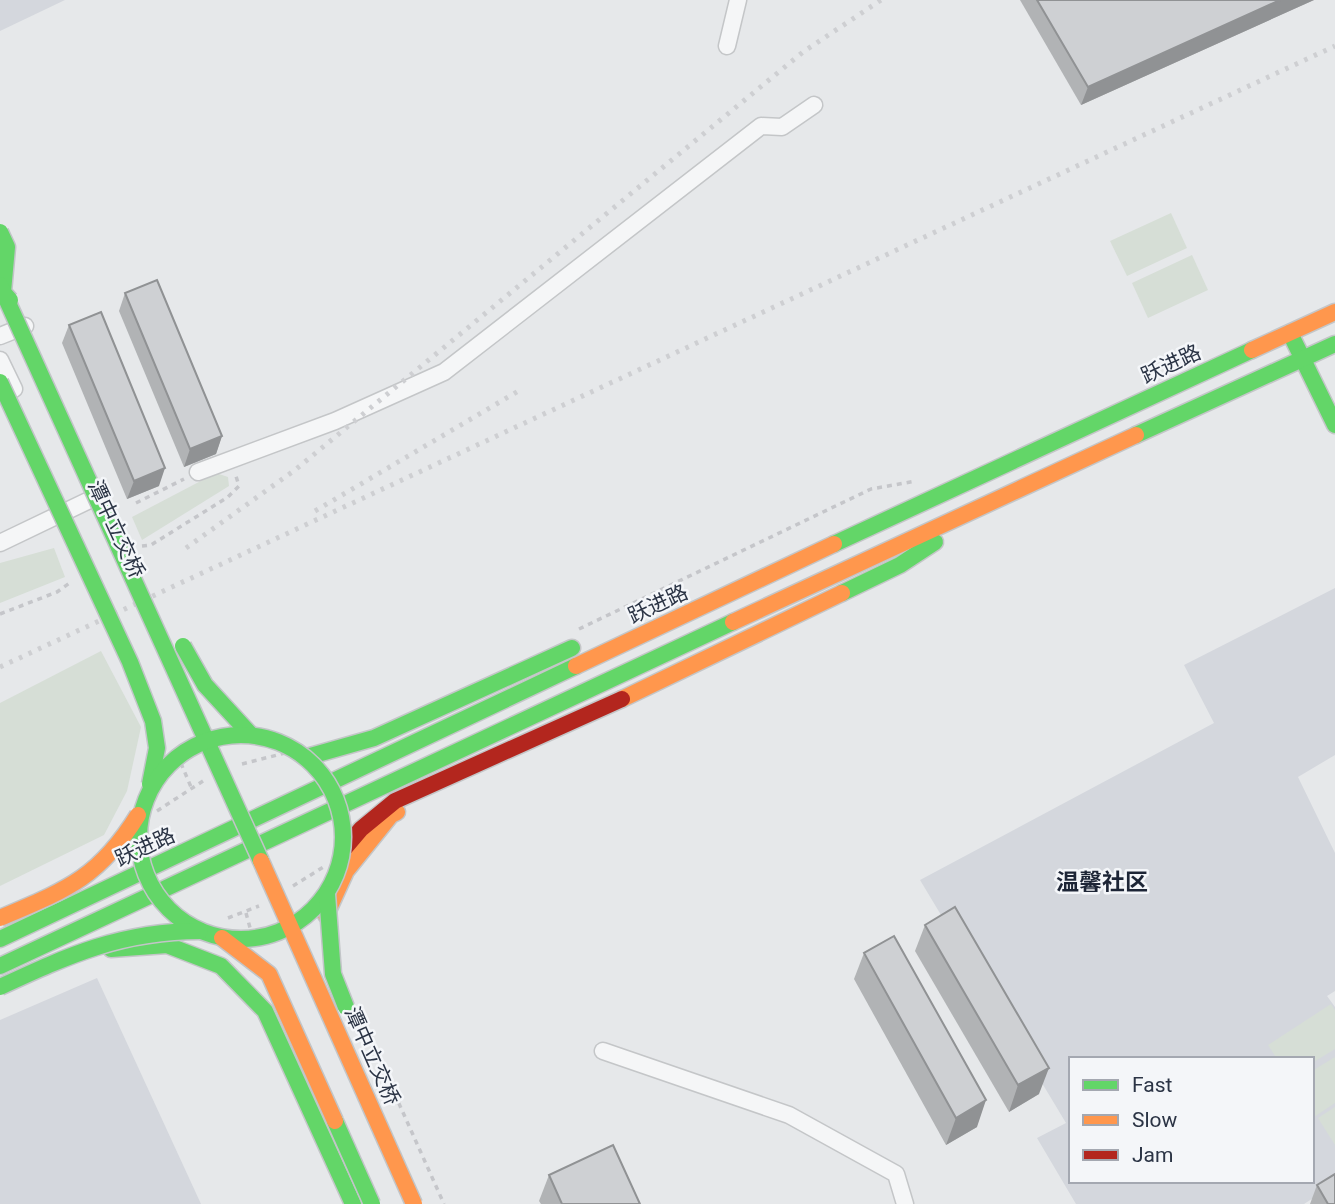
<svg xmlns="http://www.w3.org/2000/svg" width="1335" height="1204" font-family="Roboto,'Noto Sans SC',sans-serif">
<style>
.built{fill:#d4d7dd;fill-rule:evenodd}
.green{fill:#d6ded6}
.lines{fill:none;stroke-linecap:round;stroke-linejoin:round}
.street-casing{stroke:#c4c6c8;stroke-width:19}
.fast-casing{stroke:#c4c6c8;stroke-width:19}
.slow-casing{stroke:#c4c6c8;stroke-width:19}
.jam-casing{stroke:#c4c6c8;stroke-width:19}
.path{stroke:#c5c6ca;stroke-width:3.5;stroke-dasharray:5 5;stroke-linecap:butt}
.street{stroke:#f5f6f7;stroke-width:16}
.fast{stroke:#63d668;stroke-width:16}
.slow{stroke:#ff974d;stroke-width:16}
.jam{stroke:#b3261e;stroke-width:16}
.rail{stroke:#cecfd2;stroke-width:5;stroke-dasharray:3.5 7;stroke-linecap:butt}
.fast-bridge-casing{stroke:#c2c5c8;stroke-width:19;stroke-linecap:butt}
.slow-bridge-casing{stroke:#c2c5c8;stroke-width:19;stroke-linecap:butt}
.fast-bridge{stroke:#63d668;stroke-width:16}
.slow-bridge{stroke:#ff974d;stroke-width:16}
.wall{fill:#b1b3b5}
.shaded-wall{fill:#909294}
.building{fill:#ced0d3;stroke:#909294;stroke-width:2}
.labels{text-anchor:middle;stroke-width:5;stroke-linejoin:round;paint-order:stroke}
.street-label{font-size:21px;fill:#2b3445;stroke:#f4f6f9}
.neighbourhood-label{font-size:23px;font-weight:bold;fill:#1d2536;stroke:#f4f6f9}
</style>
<rect width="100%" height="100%" fill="#e6e8ea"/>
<!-- built -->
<g class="built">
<path d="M0 0H65L0 31Z"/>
<path d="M1335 588V755L1298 777 1335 853V991L1327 996 1335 1007V1184L1304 1204H1076L1037 1138 1066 1123 920 880 1214 723 1184 665ZM1071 1059H1312V1181H1071Z"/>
<path d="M97 978 201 1204H0V1020Z"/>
</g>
<!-- green -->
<g class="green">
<path d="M1171 213 1187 248 1127 276 1110 241Z"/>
<path d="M1192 255 1208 290 1148 318 1132 283Z"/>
<path d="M216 473 228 477 229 486 142 540 132 517Z"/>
<path d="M54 548 65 577 0 603V563Z"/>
<path d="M101 651 141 727 127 791 104 835 0 886V703Z"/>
<path d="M1331 1004 1335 1010V1049L1312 1063V1059H1277L1268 1045Z"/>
<path d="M1335 1057V1103L1314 1117 1312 1071Z"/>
<path d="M1335 1107V1145L1318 1118Z"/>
</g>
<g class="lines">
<!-- street casing -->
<g class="street-casing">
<g id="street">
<path d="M727 46 738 0"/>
<path d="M0 336 25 326"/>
<path d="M0 360 14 389"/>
<path d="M198 472 335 421 444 372 761 126 782 127 814 105"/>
<path d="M0 543 102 494"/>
<path d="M603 1051 789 1115 896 1174 905 1204"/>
</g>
</g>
<!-- fast casing -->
<g class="fast-casing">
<g id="fast">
<path d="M1290 333 1335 425"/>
<path d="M1136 435 1335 344"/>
<path d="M834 544 1252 350"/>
<path d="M842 593 900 565 935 542"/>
<path d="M307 757 374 738 572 648"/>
<path d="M0 939 576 666"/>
<path d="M111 949 167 945 221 966 265 1011 353 1204"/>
<path d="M0 966 733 622"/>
</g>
</g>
<!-- slow casing -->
<g class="slow-casing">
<g id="slow">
<path d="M1252 350 1335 312"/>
<path d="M733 622 1136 435"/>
<path d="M576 666 834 544"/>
<path d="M622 699 842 593"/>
<path d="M326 915 346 871 391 815 397 812"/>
</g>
</g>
<!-- jam casing -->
<g class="jam-casing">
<path id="jam" d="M344 849 361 829 395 801 622 699"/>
</g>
<!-- path -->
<g class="path">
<path d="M136 503 184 479"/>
<path d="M142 546 151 545 228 497 239 486 235 473"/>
<path d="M0 614 57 592 71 582"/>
<path d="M579 629 871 489 916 481"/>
<path d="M177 754 191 787"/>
<path d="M242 764 289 752"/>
<path d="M157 811 203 781"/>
<path d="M293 886 325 866"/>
<path d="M246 913 252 935"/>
<path d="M228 918 259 906"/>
<path d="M362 1021 444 1204"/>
</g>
<!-- street -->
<use href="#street" class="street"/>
<!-- fast -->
<use href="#fast" class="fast"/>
<!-- slow -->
<use href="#slow" class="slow"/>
<!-- jam -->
<use href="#jam" class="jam"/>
<!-- rail -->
<g class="rail">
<path d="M315 511 520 390"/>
<path d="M186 548 295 470 803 52 881 0"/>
<path d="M0 667 1335 46"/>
</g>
<!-- fast-bridge casing -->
<g class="fast-bridge-casing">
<g id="fast-bridge">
<path d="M0 232 7 247 3 292 10 300"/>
<path d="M0 285 261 861"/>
<path d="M0 382 130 662 153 721 157 748 150 784"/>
<path d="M183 646 205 685 250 734"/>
<circle cx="241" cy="837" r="102"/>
<path d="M327 894 333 974 346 1007"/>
<path d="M0 987C69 955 122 931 200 931"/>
<path d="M335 1121 372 1204"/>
</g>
</g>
<!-- slow-bridge casing -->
<g class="slow-bridge-casing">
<g id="slow-bridge">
<path d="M261 861 414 1204"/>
<path d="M0 918C66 890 99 878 138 815"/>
<path d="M222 938 269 974 335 1121"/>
</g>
</g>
<!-- fast-bridge -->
<use href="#fast-bridge" class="fast-bridge"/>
<!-- slow-bridge -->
<use href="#slow-bridge" class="slow-bridge"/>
</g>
<!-- wall -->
<g class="wall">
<path d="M1020 0H1314L1081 105Z"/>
<path d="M125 293 222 436 216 454 184 467 119 311Z"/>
<path d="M69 325 159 486 127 499 62 343Z"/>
<path d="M925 925 1039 1094 1009 1112 915 951Z"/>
<path d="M864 953 977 1127 946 1145 854 979Z"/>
<path d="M549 1175 640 1204H541L539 1201Z"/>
<path d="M1317 1185 1335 1204H1310Z"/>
</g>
<!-- shaded-wall -->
<g class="shaded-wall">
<path d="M1280 0H1314L1081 105 1088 87Z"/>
<path d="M222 436 216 454 184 467 190 449Z"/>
<path d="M165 468 159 486 127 499 134 481Z"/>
<path d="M1049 1068 1039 1094 1009 1112 1018 1085Z"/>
<path d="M986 1100 977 1127 946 1145 956 1118Z"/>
</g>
<!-- building -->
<g class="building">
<path d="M1037 0H1280L1088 87Z"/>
<path d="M157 280 222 436 190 449 125 293Z"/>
<path d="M101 312 165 468 134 481 69 325Z"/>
<path d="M955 907 1049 1068 1018 1085 925 925Z"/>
<path d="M894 936 986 1100 956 1118 864 953Z"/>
<path d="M613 1145 640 1204H562L549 1175Z"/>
<path d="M1335 1174V1204H1328L1317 1185Z"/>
</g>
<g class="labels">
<!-- street labels -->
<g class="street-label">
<text transform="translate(1171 364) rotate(-25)" y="7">跃进路</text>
<text transform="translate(116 529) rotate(65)" y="7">潭中立交桥</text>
<text transform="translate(658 604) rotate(-25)" y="7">跃进路</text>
<text transform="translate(145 847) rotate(-25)" y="7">跃进路</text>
<text transform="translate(372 1056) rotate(66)" y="7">潭中立交桥</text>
</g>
<!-- neighbourhood labels -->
<g class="neighbourhood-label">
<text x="1102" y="890">温馨社区</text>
</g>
</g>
<!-- legend -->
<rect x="1069" y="1057" width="245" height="126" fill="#f4f6f9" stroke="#a4a8b1" stroke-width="2"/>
<rect x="1083" y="1080" width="35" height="10" fill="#63d668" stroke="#a4a8b1" stroke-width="2"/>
<text x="1132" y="1092" font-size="21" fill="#2b3445">Fast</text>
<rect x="1083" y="1115" width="35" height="10" fill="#ff974d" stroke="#a4a8b1" stroke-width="2"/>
<text x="1132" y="1127" font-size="21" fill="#2b3445">Slow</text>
<rect x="1083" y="1150" width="35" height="10" fill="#b3261e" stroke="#a4a8b1" stroke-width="2"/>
<text x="1132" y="1162" font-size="21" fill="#2b3445">Jam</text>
</svg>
